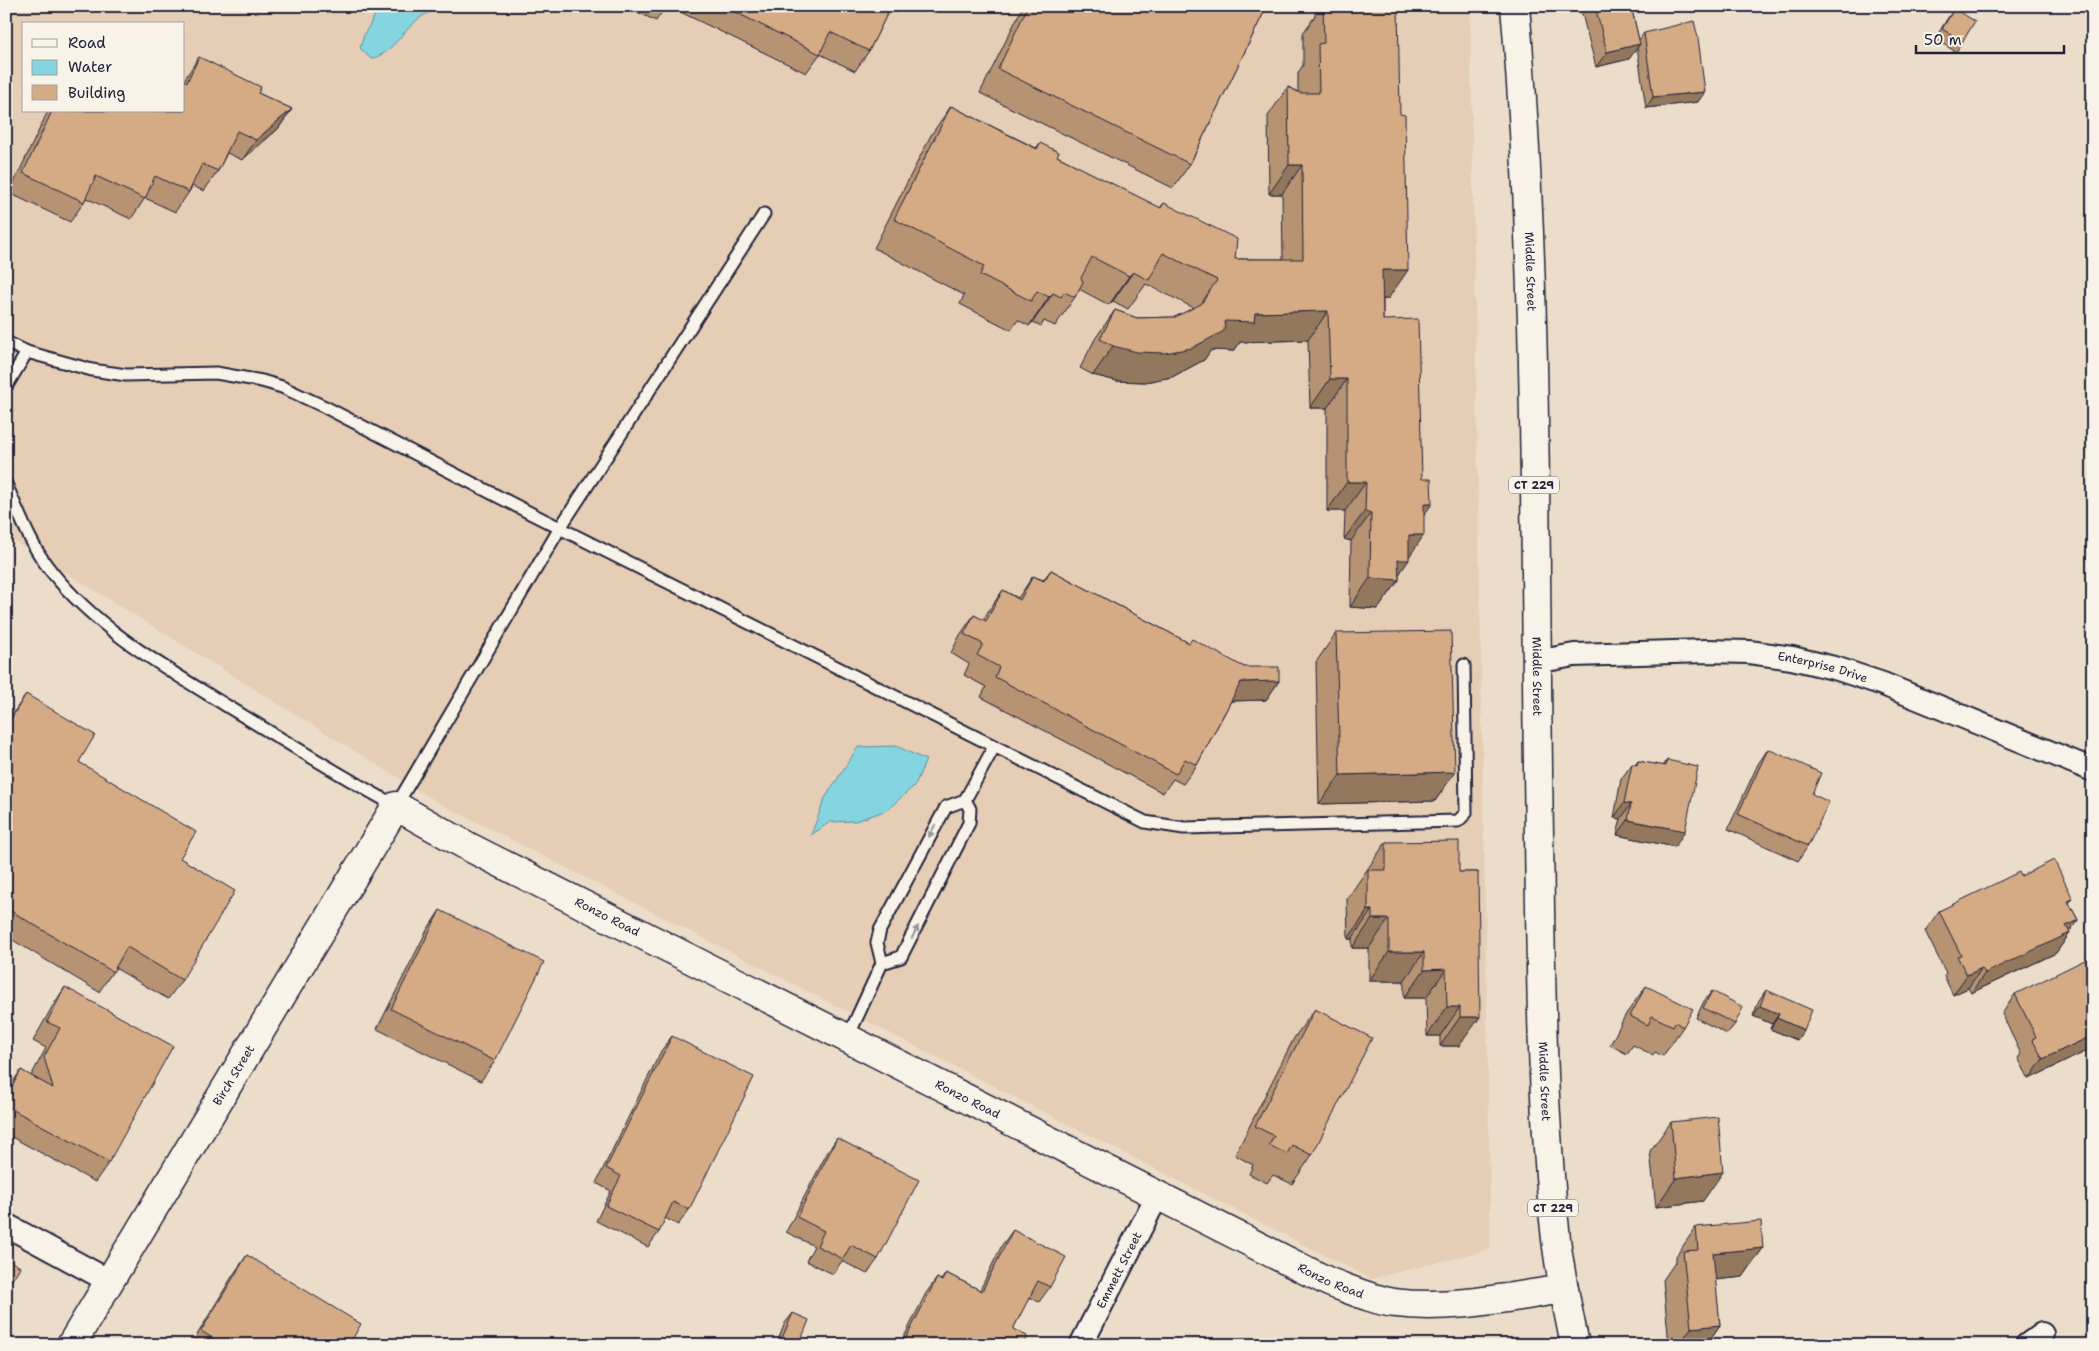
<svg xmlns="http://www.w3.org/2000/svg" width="2099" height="1351" font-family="'Shantell Sans',sans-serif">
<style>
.built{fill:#e5ceb5;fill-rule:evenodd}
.water{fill:#84d5df;stroke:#5d8d9d}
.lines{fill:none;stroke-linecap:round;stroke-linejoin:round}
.lane-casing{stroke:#22223b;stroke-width:15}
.street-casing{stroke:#22223b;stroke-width:26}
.secondary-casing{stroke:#22223b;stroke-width:31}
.primary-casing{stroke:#22223b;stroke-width:31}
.lane{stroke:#f7f3e8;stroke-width:11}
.street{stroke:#f7f3e8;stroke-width:22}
.secondary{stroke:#f7f3e8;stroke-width:28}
.primary{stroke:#f7f3e8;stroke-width:28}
.wall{fill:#b69372;stroke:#22223b}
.shaded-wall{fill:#94785d;stroke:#22223b}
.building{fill:#d4ab85;stroke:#22223b}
.oneway{fill:#97959a}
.labels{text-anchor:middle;stroke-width:4;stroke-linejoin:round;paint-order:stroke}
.shield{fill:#f7f3e8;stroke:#62616f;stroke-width:1}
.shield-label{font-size:11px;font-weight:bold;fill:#22223b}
.street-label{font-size:12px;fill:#22223b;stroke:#f7f3e8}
</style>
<rect width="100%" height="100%" fill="#ecddca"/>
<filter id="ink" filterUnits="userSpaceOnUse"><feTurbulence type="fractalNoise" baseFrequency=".02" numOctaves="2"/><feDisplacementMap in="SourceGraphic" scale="10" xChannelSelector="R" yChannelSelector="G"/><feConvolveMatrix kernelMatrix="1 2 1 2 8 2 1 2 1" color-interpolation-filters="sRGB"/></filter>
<g filter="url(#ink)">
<!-- built -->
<path class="built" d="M6 6H1470L1491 1249 1371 1279 439 803 6 536ZM24 24H184V111H24Z"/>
<!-- water -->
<g class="water">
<path d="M380 6H466C455 15 439 8 428 13 406 23 394 54 371 59L360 48 364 35Z"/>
<path d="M896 746 926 760 915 785 887 810 856 821 830 822 811 835 825 798 858 747Z"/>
</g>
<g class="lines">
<!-- lane casing -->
<g class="lane-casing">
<g id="lane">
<path d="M6 342 27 352 92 370 126 375 216 373 262 381 282 387 325 407 532 514 1145 822 1184 828 1458 821 1466 813 1464 665"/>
<path d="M6 387 27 352"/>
<path d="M6 484C19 513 31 547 51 571 98 630 164 667 227 706 283 740 339 775 396 806L560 528 764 214"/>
<path d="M882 963 901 957 969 823 970 809 965 800"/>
<path d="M847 1039 882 963 877 943 880 930 946 807 965 800 994 747"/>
</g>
</g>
<!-- street casing -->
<g class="street-casing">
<g id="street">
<path id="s1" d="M1536 662 1574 655 1706 651 1749 652 1792 658 1838 669 1883 684 2093 770"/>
<path d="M6 1225 109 1281"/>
<path id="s2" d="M1081 1345 1157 1196"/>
<path d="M2027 1345 2042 1334"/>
</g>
</g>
<!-- secondary casing -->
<g class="secondary-casing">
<g id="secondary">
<path id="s3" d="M71 1345 396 806 469 847 1329 1282C1351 1290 1373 1300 1395 1303 1451 1310 1509 1297 1564 1289"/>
</g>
</g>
<!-- primary casing -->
<g class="primary-casing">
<g id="primary">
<path id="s4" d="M1515 6C1539 282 1534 559 1539 835 1541 969 1541 1105 1556 1239 1560 1274 1568 1310 1575 1345"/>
</g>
</g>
<!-- lane -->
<use href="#lane" class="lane"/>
<!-- street -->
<use href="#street" class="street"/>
<!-- secondary -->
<use href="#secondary" class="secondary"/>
<!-- primary -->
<use href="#primary" class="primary"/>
</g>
<!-- wall -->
<g class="wall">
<path d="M625 6H666L656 21Z"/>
<path d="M668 6H901L896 13 889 10 869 51 855 71 820 54 806 73Z"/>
<path d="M1023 6H1267L1190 164 1173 188 980 93Z"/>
<path d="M1315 6H1398L1388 299H1383V320L1422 479 1424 515 1409 557 1399 575V580L1378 609 1350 607 1351 541 1344 539 1345 511H1327V408H1310L1308 340 1240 342 1234 351 1211 350 1204 360 1172 377 1145 382 1117 381 1093 375 1080 368 1095 339 1115 310 1137 318 1175 317 1194 308 1146 284 1128 309 1113 301 1109 305 1079 289 1075 297 1055 326 1044 321 1041 326 1033 322 1029 326 1018 320 1011 330 960 304 964 295 874 248 931 135 951 106 1036 148 1040 143 1057 156 1160 208 1164 203 1235 259H1283L1282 194H1269L1268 116 1288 87 1298 92V73L1303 65V33L1315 16Z"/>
<path d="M1576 6H1631L1639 40 1644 33 1698 102 1646 108 1637 47 1629 59 1596 67 1581 10 1578 11Z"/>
<path d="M1954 9 1963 41 1956 52 1935 39 1947 19Z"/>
<path d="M199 57 258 93 292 109 278 129 242 160 227 153 218 171 204 191 192 186 189 192 175 212 145 198 131 219 86 198 84 202 70 222 9 193 48 111H184V80Z"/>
<path d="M1051 570 1189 643 1244 667 1279 681 1266 700 1231 701 1197 765 1183 784 1173 779 1163 793 981 697 986 687 964 675 969 664 951 653 960 635 974 615 983 620 989 610 1003 590 1018 598 1033 576 1043 580Z"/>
<path d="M1336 633 1455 772 1435 801 1319 804 1316 662Z"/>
<path d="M26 694 79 762 180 858 182 980 168 999 115 968 99 992 6 936V724Z"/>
<path d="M1768 749 1812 794 1808 846 1798 861 1728 829 1758 764Z"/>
<path d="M1667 760 1675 847 1617 835 1621 819 1614 818 1621 779 1632 764 1635 765 1638 761 1663 766Z"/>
<path d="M1386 842 1459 872H1478L1459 1046H1440V1036H1427L1426 998H1404V981H1369V948H1352V939H1348L1347 899Z"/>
<path d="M2021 876 2073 899 2069 903 2078 920 2069 932 2070 933 2056 953 1971 993 1968 988 1953 995 1944 976 1946 973 1925 931 1939 911Z"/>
<path d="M440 910 495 1061 481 1081 377 1029 427 930Z"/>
<path d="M1646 986 1683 1027 1663 1056 1655 1052 1653 1055 1633 1045 1627 1054 1610 1045 1626 1014Z"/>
<path d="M65 987 109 1162 95 1182 6 1134V1092L21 1070 31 1076 46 1048 33 1041 52 1007Z"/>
<path d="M1766 990 1804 1030 1797 1040 1770 1029 1772 1024 1753 1016 1759 1000Z"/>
<path d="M1712 991 1735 1024 1727 1034 1696 1018 1704 1001Z"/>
<path d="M2015 994 2093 1048 2029 1079 2018 1058 2021 1054 2002 1014Z"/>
<path d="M1315 1009 1312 1155 1292 1184 1273 1175 1267 1183 1249 1174 1253 1165 1235 1155 1294 1038Z"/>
<path d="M672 1036 689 1210 678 1225 665 1218 659 1232 648 1247 596 1221 611 1191 596 1183 661 1051Z"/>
<path d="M1671 1122 1703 1201 1656 1207 1650 1151Z"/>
<path d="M837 1138 878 1259 867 1274 842 1261 833 1274 806 1261 814 1246 786 1232 827 1153Z"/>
<path d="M1696 1227 1763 1248 1743 1277 1715 1280 1720 1325 1706 1345H1669L1663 1280 1676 1261V1256Z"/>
<path d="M1013 1230 1050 1287 1039 1302 1029 1297 1013 1329 1023 1345H900L926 1293 937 1278 941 1280 946 1273 980 1290 1002 1245Z"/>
<path d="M247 1255 349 1345H191L233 1275Z"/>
<path d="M793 1313 799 1345H776L785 1323Z"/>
</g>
<!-- shaded-wall -->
<g class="shaded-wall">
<path d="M1581 6H1584L1581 10 1578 11Z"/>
<path d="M1640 44 1629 59 1596 67 1607 52Z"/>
<path d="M1705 92 1698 102 1646 108 1653 97Z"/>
<path d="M292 109 278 129 242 160 256 140Z"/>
<path d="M1289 165H1302L1282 194H1269Z"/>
<path d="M1382 270H1408L1388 299H1362Z"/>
<path d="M1133 272 1113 301 1109 305 1129 276Z"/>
<path d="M1053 293 1033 322 1029 326 1049 297Z"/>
<path d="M1328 311 1308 340 1240 342 1234 351 1211 350 1204 360 1172 377 1145 382 1117 381 1093 375 1113 346 1255 313Z"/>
<path d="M1330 379H1347L1327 408H1310Z"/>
<path d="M1347 482H1366L1345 511H1327Z"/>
<path d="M1424 504H1432L1411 533Z"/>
<path d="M1365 511 1371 513 1351 541 1344 539Z"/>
<path d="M1409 535H1424L1407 560H1409L1395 580H1399L1378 609 1350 607 1370 578Z"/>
<path d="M1279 681 1266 700 1228 701 1241 682Z"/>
<path d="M1455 772 1435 801 1319 804 1340 775Z"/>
<path d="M1624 803 1631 804 1621 819 1614 818Z"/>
<path d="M1628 820 1685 831 1675 847 1617 835Z"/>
<path d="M1368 910H1372L1352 939H1348Z"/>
<path d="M1372 919H1389L1369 948H1352Z"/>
<path d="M2078 920 2068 934 2070 933 2056 953 1971 993 1985 973 2066 926Z"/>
<path d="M1389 952H1424L1404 981H1369Z"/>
<path d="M1982 968 1968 988 1953 995 1967 975Z"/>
<path d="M1446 969 1426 998H1404L1424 970Z"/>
<path d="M1760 1006 1779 1014 1772 1024 1753 1016Z"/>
<path d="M1447 1007H1460L1440 1036H1427Z"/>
<path d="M1460 1017H1480L1459 1046H1440Z"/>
<path d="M1777 1018 1804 1030 1797 1040 1770 1029Z"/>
<path d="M2093 1035V1048L2029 1079 2043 1059Z"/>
<path d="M1723 1172 1703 1201 1656 1207 1676 1178Z"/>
<path d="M1763 1248 1743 1277 1693 1282 1713 1253Z"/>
<path d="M1720 1325 1706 1345H1679L1691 1328Z"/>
</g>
<!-- building -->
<g class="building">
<path d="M723 6H891L869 51 830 32 820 54Z"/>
<path d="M1028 6H1267L1190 164 998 69Z"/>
<path d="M1323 6H1398L1400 114 1405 115 1408 270H1382L1383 320 1418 319 1422 479H1431L1432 504H1424V535H1409V560H1398L1399 580 1370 578 1371 513 1365 511 1366 482H1347V379H1330L1328 311 1255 313 1254 322 1225 321 1224 331 1192 348 1165 353 1137 352 1113 346 1100 339 1115 310 1137 318 1175 317 1201 304 1217 280 1163 253 1149 280 1133 272 1129 276 1092 257 1081 278 1083 282 1075 297 1064 292 1061 297 1053 293 1049 297 1037 291 1031 301 980 275 984 266 894 219 951 106 1037 149 1040 143 1059 152 1057 156 1161 208 1164 203 1237 239 1235 259H1303L1302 165H1289L1288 87 1300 93H1319L1318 44 1324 43Z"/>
<path d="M1595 6H1631L1640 44 1607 52Z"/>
<path d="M1954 9 1975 21 1963 41 1942 29Z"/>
<path d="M1694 21 1698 38 1705 92 1653 97 1644 33Z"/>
<path d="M199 57 261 87 258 93 292 109 256 140 237 131 218 171 202 164 189 192 155 176 145 199 96 176 84 202 23 173 52 111H184V80L187 82Z"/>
<path d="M1051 570 1189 643 1192 639 1244 667H1279V681L1241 682 1197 765 1185 759 1176 774 995 677 999 667 977 655 983 644 964 634 974 615 986 621 1003 590 1020 600 1033 576 1044 581Z"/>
<path d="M1451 631 1455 772 1340 775 1336 633Z"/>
<path d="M26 694 95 735 79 762 196 832 180 858 235 891 182 980 127 947 113 972 6 908V727Z"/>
<path d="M1768 749 1821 773 1812 794 1829 802 1808 846 1738 814Z"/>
<path d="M1667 760 1698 767 1685 831 1628 820 1631 804 1624 803 1632 764 1637 765 1638 761 1666 766Z"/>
<path d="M1459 841V872H1478L1480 1017H1460V1007H1447L1446 969 1424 970V952H1389V919H1372V910H1368V870H1386V842Z"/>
<path d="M2054 860 2073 899 2068 901 2078 920 2066 926 2070 933 1985 973 1982 968 1967 975 1957 956 1961 955 1939 911 2019 872 2021 876Z"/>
<path d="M440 910 544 962 495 1061 391 1009Z"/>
<path d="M2093 956V1035L2043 1059 2032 1039 2036 1037 2015 994Z"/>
<path d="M1646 986 1693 1009 1683 1027 1675 1022 1673 1026 1652 1016 1648 1025 1630 1016Z"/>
<path d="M65 987 173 1046 109 1162 6 1106V1098L21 1070 53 1088 44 1057 60 1028 47 1022Z"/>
<path d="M1766 990 1812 1010 1804 1030 1777 1018 1779 1014 1760 1006Z"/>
<path d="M1712 991 1743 1007 1735 1024 1703 1008Z"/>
<path d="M1315 1009 1372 1038 1312 1155 1292 1145 1287 1154 1269 1145 1274 1136 1255 1126Z"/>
<path d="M672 1036 754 1077 689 1210 673 1202 659 1232 606 1206 621 1176 606 1168Z"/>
<path d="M1718 1117 1723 1172 1676 1178 1671 1122Z"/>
<path d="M837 1138 919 1180 878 1259 851 1245 843 1259 817 1246 824 1231 797 1217Z"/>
<path d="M1761 1221 1763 1248 1713 1253 1720 1325 1691 1328 1683 1251 1698 1250 1696 1227Z"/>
<path d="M1013 1230 1066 1257 1050 1287 1038 1281 1013 1329 1027 1336 1023 1345H910L904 1342 937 1278 942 1281 946 1273 982 1291Z"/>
<path d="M247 1255 361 1324 349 1345H224L201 1331Z"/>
<path d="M6 1258 20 1267 6 1290Z"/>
<path d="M793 1313 809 1320 799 1345H779Z"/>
</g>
<!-- one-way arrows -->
<defs><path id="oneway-solid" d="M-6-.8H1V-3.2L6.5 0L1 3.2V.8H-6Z" transform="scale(1.25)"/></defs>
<g class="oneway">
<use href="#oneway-solid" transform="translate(932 831) rotate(117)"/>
<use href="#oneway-solid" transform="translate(915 932) rotate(-63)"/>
</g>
</g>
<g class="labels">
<!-- shield labels -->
<g class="shield">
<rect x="1509" y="476.5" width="50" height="17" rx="4"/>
<rect x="1528" y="1199.5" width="50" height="17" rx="4"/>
</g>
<g class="shield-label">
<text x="1534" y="489">CT 229</text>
<text x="1553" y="1212">CT 229</text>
</g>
<!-- street labels -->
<g class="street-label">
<text dy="4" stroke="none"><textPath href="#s4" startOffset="266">Middle Street</textPath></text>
<text dy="4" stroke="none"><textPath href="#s1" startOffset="289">Enterprise Drive</textPath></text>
<text dy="4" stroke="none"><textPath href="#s4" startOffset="671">Middle Street</textPath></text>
<text dy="4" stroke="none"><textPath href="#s3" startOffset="868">Ronzo Road</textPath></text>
<text dy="4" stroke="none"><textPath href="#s3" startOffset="315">Birch Street</textPath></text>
<text dy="4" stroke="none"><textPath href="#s4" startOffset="1076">Middle Street</textPath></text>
<text dy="4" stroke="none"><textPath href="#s3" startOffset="1272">Ronzo Road</textPath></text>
<text dy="4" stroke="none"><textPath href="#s2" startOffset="84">Emmett Street</textPath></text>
<text dy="4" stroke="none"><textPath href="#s3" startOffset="1678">Ronzo Road</textPath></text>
</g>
</g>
<!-- margin -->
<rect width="2099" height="1351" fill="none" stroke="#f7f3e8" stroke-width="25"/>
<rect x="12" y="12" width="2074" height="1326" fill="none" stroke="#22223b" stroke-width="2" filter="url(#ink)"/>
<!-- legend -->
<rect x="22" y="22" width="162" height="90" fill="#f7f3e8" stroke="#a29fa3"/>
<rect x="32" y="39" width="25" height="8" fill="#f7f3e8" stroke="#a29fa3"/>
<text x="68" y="48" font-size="15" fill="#22223b">Road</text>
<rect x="32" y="60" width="25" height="15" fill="#84d5df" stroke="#a29fa3"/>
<text x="68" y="72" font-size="15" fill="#22223b">Water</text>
<rect x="32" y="85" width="25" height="15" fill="#d4ab85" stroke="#a29fa3"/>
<text x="68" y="98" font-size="15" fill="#22223b">Building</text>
<!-- scale -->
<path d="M1916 45v8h148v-8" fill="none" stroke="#22223b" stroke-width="2.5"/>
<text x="1924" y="45" font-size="15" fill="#22223b" stroke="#f7f3e8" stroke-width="4" paint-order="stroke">50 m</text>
</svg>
